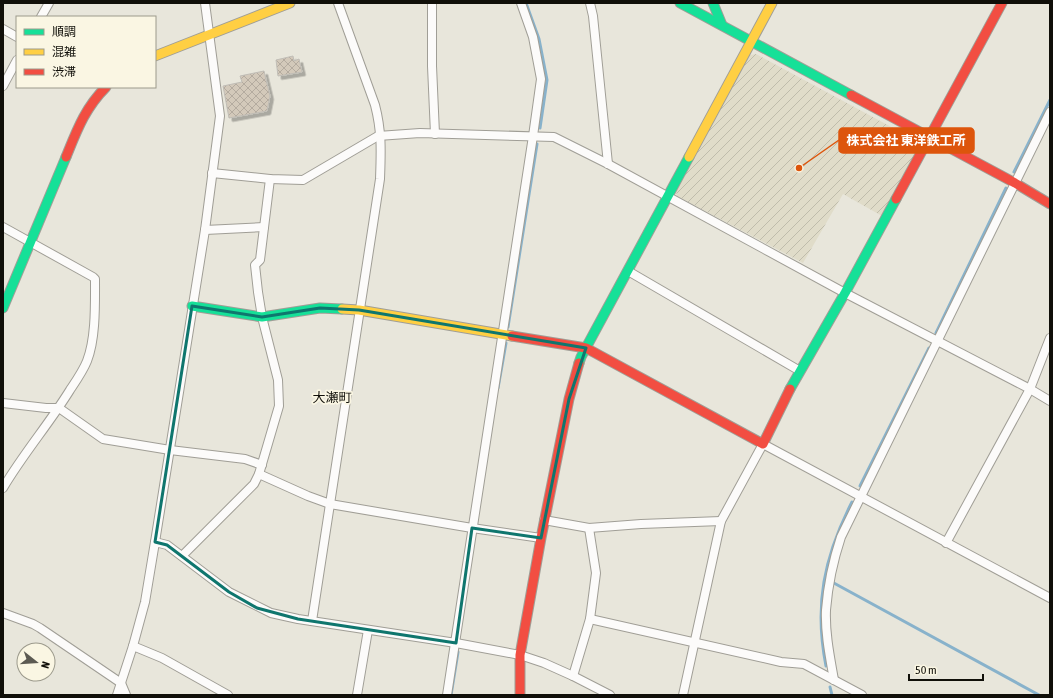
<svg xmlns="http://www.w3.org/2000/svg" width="1053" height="698" font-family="'Asap Condensed','Noto Sans JP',sans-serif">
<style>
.industrial{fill:url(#industrial-furrows)}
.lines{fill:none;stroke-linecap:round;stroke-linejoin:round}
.stream{stroke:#88b2cb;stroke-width:3}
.building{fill:url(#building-cross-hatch);stroke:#c0bdb6;filter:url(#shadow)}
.street-casing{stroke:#a09e96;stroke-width:10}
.fast-casing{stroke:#a09e96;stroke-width:11}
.slow-casing{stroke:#a09e96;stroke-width:11}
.jam-casing{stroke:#a09e96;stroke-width:11}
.street{stroke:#fcfbfa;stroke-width:8}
.fast{stroke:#16e098;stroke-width:9}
.slow{stroke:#ffcf43;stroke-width:9}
.jam{stroke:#f24e42;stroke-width:9}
.marked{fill:none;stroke:#0f766e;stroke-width:3;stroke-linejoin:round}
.labels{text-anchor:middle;stroke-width:3.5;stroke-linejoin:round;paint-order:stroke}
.neighbourhood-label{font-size:13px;fill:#100f09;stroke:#faf6e3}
.leader{fill:none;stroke:#dd550c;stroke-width:1.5}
.callout-dot{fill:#dd550c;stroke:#faf6e3;stroke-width:1.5}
.callout{fill:#dd550c;stroke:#dd550c;stroke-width:1.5}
.callout-label{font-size:13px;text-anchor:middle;font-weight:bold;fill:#fff}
</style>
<defs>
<pattern id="industrial-furrows" width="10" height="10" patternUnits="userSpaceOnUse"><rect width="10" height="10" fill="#e0dcc9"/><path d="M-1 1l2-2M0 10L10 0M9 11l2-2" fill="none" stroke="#bfbcab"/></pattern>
<pattern id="building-cross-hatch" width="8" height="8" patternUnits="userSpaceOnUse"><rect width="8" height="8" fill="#d3c9ba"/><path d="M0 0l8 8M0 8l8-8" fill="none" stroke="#b4ab9f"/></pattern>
<filter id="shadow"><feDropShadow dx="3.5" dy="3.5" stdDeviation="0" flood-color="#0004"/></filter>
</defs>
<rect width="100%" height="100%" fill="#e8e6db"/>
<!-- industrial -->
<path class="industrial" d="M756 54 921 143 882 216 843 194 803 263 677 196 676 192 750 55Z"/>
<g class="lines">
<!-- stream -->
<g class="stream">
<path d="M526 3 539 39 547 80 540 128"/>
<path d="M1014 172 1050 100"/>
<path d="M508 327 537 144"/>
<path d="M936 333 1006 188"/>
<path d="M498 388 506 343"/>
<path d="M860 486 929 348"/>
<path d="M832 582 1039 695"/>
<path d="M826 666C814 605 824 557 852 502"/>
<path d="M830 687 832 695"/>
<path d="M451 695 458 652"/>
</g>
</g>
<!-- building -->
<g class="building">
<path d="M293 56 294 61 299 59 302 72 278 76 276 60Z"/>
<path d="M264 71 270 96 267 111 229 118 223 86 242 82 240 76Z"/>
</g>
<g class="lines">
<!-- street casing -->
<g class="street-casing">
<g id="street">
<path d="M432 3V66L435 134"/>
<path d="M590 3 593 16 608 164"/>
<path d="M41 17 49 3"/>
<path d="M3 29 17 37"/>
<path d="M3 86 17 60"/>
<path d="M212 173 270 179 303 180 378 136 420 133 554 137 608 164 845 293 1030 389 1050 338"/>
<path d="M3 227 93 277 95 279C95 304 96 338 87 361 83 371 76 381 70 390 49 424 23 454 3 488"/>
<path d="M205 230 264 227"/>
<path d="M628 271 800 371"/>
<path d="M3 403 46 408H59L103 439 170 450 245 459 262 465"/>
<path d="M259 474 308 496 330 504 472 528 541 538"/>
<path d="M544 520 589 528 641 524 721 521"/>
<path d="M155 542 167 545 229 592 271 613 298 619 456 643 520 655 544 663 573 676 610 695"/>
<path d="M946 543 1030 389 1050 401"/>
<path d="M182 556 254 484 259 474 279 406 278 380 262 317 258 292 255 265 260 260 270 179"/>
<path d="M3 613 33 624 40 628 121 683 126 695"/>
<path d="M590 619 781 662 804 664 862 695"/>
<path d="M312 621 380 179C381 152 382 132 375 105L338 3"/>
<path d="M133 646 162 658 228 695"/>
<path d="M573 676 590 619 596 573 589 528"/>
<path d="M834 680C830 657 825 633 826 610 828 585 833 561 841 537L1050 112"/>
<path d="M117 695 133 646 145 602 155 542 205 230 220 116 205 3"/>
<path d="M357 695 368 630"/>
<path d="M447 695 533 136 541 79 533 37 521 3"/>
<path d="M683 695 721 521 763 444 1050 598"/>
</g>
</g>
<!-- fast casing -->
<g class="fast-casing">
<g id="fast">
<path d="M680 3 851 95"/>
<path d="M713 3 722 25"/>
<path d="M192 306 262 317 320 308 342 309"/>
<path d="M3 308 66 157"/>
<path d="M579 363 581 357 689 157"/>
<path d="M790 389 845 293 896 199"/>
</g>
</g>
<!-- slow casing -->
<g class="slow-casing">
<g id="slow">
<path d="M155 56 290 3"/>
<path d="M689 157 772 3"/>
<path d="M342 309 359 310 512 336"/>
</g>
</g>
<!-- jam casing -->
<g class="jam-casing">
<g id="jam">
<path d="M851 95 1015 183 1050 204"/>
<path d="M66 157C77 130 85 108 106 87"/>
<path d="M896 199 1002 3"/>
<path d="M512 336 586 348 763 444 790 389"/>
<path d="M520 695V655L541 538 569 399 579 363"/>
</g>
</g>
<!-- street -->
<use href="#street" class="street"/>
<!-- fast -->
<use href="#fast" class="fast"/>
<!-- slow -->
<use href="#slow" class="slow"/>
<!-- jam -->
<use href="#jam" class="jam"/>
</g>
<!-- marked area -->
<path class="marked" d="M192 306 262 317 320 308 359 310 586 348 569 399 541 538 472 528 456 643 298 619 257 608 229 592 167 545 155 542Z"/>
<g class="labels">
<!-- neighbourhood labels -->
<g class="neighbourhood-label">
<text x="332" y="402">大瀬町</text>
</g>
</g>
<!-- callouts -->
<path class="leader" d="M799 168L839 140"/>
<circle class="callout-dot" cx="799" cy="168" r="4"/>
<rect class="callout" x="839" y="128" width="135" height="25" rx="4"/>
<g class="callout-label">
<text x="906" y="145">株式会社 東洋鉄工所</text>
</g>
<!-- border -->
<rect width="1053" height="698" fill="none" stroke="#100f09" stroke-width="8"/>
<!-- legend -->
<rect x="16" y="16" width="140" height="72" fill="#faf6e3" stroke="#9c9a8c"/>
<rect x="24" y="29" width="20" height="6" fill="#16e098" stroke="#9c9a8c"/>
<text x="52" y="36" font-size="12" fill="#100f09">順調</text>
<rect x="24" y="49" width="20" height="6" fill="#ffcf43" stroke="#9c9a8c"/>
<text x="52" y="56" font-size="12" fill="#100f09">混雑</text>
<rect x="24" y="69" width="20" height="6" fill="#f24e42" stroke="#9c9a8c"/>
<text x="52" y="76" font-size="12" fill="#100f09">渋滞</text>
<!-- north arrow -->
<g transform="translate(36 662) rotate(107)"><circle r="19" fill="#faf6e3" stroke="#9c9a8c"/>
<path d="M0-3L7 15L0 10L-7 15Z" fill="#5c5a52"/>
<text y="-6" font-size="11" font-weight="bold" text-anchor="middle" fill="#100f09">N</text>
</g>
<!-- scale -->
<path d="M909 674v6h74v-6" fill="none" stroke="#100f09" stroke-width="2"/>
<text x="915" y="674" font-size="12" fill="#100f09" stroke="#faf6e3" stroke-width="3" paint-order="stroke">50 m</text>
</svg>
